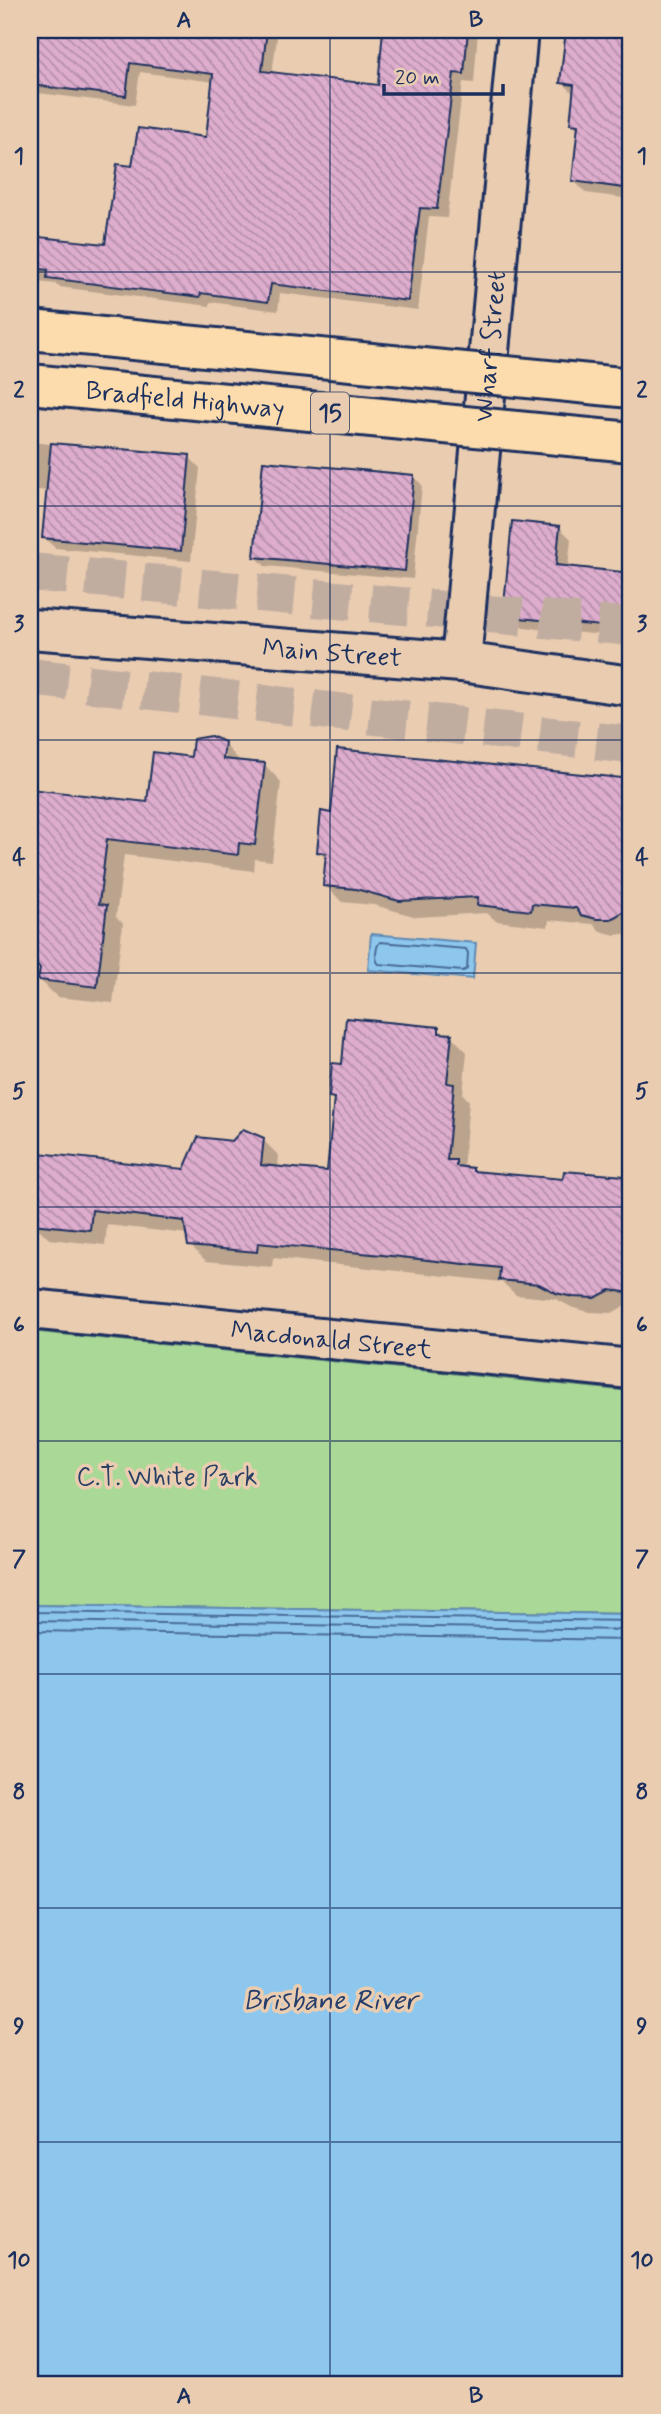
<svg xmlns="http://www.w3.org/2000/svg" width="661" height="2414" font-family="Mynerve,sans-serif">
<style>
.park{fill:#aad897;stroke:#62847a;stroke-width:2}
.water{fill:#8ec7ed;stroke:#608ab4;stroke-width:2}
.shadow{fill:#0003;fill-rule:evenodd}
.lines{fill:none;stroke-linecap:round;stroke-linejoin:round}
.shore{stroke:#496c97;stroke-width:2}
.building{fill:url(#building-back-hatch);stroke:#1b2f5e;stroke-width:2}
.highway-tunnel{stroke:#c1ada0;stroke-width:38;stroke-dasharray:38 19;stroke-linecap:butt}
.minor-casing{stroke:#1b2f5e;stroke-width:44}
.minor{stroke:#eacdb1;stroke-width:38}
.highway-bridge-casing{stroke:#1b2f5e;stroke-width:44;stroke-linecap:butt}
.highway-bridge{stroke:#fcdcac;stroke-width:38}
.grid{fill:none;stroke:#1b2f5e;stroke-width:2;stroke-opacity:0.55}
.labels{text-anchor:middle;stroke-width:7;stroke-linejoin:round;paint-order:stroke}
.shield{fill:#eacdb1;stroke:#595e77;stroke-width:2}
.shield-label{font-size:24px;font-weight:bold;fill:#1b2f5e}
.street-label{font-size:26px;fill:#1b2f5e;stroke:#eacdb1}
.park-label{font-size:26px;fill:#294064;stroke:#eacdb1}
.water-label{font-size:28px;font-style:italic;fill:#263e6c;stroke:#eacdb1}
.neatline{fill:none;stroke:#1b2f5e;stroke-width:2.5}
.grid-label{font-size:23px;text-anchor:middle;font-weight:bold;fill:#1b2f5e}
</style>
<defs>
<pattern id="building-back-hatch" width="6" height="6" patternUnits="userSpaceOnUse" patternTransform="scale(1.75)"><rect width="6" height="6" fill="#deadcd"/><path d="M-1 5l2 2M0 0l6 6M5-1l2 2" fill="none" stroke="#b38daa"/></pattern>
</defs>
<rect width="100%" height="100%" fill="#eacdb1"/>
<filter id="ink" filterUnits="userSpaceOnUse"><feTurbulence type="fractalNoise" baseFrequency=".0143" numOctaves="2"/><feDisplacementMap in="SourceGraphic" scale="14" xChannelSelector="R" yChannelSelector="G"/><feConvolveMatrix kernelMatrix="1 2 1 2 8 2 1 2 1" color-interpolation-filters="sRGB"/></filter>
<g filter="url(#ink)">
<!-- park -->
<path class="park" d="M30 1331 631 1391V1614L30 1605Z"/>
<!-- water -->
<g class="water">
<path d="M371 934 476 943 473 979 368 970Z"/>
<path d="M30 1605 631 1614V2384H30Z"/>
</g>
<!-- shadow -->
<g class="shadow">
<path d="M30 30H278L272 74 379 87 385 30H478L474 83 463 82 447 218 429 217 418 310 280 293 278 311 210 302V306L59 287 55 284 30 281V237L107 246 134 168 207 139 214 82 140 72 135 105 30 92Z"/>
<path d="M568 30H631V199L586 193 574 181 579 130 572 123 575 95 562 82Z"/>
<path d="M30 442 189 457 200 468 191 561 55 548 44 537 48 491 30 489Z"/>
<path d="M413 476 422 485 413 579 265 566 256 557Z"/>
<path d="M559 527 571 539 568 568 631 574V638L523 627 511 616Z"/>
<path d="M224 744 241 762 265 765 281 782 272 861 255 859 254 871 124 855 116 917 123 923 113 1003 57 997 40 980 42 963 30 972V771L33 774 31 790 149 804 193 759ZM222 753H226L224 767H221Z"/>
<path d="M339 751 631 780V933L615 935 600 931 593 924 549 920 548 927 496 921 487 913 417 917 374 905 342 902 325 885 327 860 319 852 333 815Z"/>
<path d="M439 1029 445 1035 451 1036 467 1052 463 1094 469 1101 463 1169H473L476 1173 564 1181 624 1178 631 1186V1306L626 1305 612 1313 590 1312 573 1308 556 1299 516 1295 502 1282 273 1258 272 1267 206 1261 190 1245 188 1234 107 1225 105 1245 49 1239 33 1223 36 1197 30 1196V1154L185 1171 233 1143 263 1140 279 1156 278 1168 329 1172 336 1101 331 1097 343 1066Z"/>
<path d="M30 1090 34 1094 30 1133Z"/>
</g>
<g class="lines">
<!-- shore -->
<g class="shore">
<path d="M380 942 466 949 468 953 467 969 463 971 379 964C374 960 376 946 380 942Z"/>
<path d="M30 1612 631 1621"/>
<path d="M30 1621 631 1630"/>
<path d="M30 1631 631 1640"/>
</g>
</g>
<!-- building -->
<g class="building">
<path d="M30 30H267L262 71 378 85 383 30H468L464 74 454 73 437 209 420 208 408 301 271 284 268 302 201 293 200 297 47 278 48 270 30 268V236L105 244 117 164 132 166 138 128 206 137 213 74 130 63 126 96 30 85Z"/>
<path d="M566 30H631V189L572 181 578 125 570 124 574 85 560 83Z"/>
<path d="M51 443 190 455 181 551 42 538Z"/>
<path d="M263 461 414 475 405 571 254 557Z"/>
<path d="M512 521 560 526 556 565 631 573V629L510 617 504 605Z"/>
<path d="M211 736 225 742 223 759 265 763 255 845 239 843 238 855 107 839 99 904 107 905 97 987 38 980 40 969 30 956V789L147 802 153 752 191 757 193 739Z"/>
<path d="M337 749 631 779V908L611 919H597L581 915 576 908 532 904 531 911 477 905 478 897 399 901 356 889 323 886 326 853 317 852 321 811 331 813Z"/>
<path d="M346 1018 439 1027V1033L452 1034 447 1083 454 1084 447 1160H456V1166L473 1168V1171L563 1179 564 1171 624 1176 623 1186 631 1187V1293L610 1290 595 1298 573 1297 556 1293 539 1284 499 1280 500 1268 382 1255 258 1243 257 1252 188 1246 184 1221 92 1210 90 1230 32 1224 39 1153 184 1169 198 1137 232 1141 243 1129 264 1138 261 1165 327 1171 334 1098 329 1097 332 1063 342 1064Z"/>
</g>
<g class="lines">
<!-- highway-tunnel -->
<g class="highway-tunnel">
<path d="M30 572 631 627"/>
<path d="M30 677 631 745"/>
</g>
<!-- minor casing -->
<g class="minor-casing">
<g id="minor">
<path id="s1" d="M30 629 461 662 631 686"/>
<path id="s2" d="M461 662 518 30"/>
<path id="s3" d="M30 1309 631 1369"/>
</g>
</g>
<!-- minor -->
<use href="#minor" class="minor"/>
<!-- highway-bridge casing -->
<g class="highway-bridge-casing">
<g id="highway-bridge">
<path d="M30 330 631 388"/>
<path id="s4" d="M30 384 631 442"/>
</g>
</g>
<!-- highway-bridge -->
<use href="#highway-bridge" class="highway-bridge"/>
</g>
</g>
<!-- grid -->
<path class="grid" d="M330 30V2384M30 272H631M30 506H631M30 740H631M30 973H631M30 1207H631M30 1441H631M30 1674H631M30 1908H631M30 2142H631"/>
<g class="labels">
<!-- shield labels -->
<rect class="shield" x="311" y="392.5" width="38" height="41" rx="5"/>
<g class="shield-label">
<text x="330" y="421">15</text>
</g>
<!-- street labels -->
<g class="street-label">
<text dy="9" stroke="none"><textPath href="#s2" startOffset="317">Wharf Street</textPath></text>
<text dy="9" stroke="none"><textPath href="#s4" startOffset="156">Bradfield Highway</textPath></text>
<text dy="9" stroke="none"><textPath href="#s1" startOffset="303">Main Street</textPath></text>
<text dy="9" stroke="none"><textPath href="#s3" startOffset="303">Macdonald Street</textPath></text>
</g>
<!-- park labels -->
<g class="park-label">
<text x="167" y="1485">C.T. White Park</text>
</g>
<!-- water labels -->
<g class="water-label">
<text x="330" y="2009">Brisbane River</text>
</g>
</g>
<!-- margin -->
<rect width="661" height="2414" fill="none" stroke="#eacdb1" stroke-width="77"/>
<!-- scale -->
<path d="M384 84v10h119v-10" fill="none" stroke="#1b2f5e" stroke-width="3.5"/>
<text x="395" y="84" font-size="21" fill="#1b2f5e" stroke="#eacdb1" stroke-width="5" paint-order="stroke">20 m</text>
<rect x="38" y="38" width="584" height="2338" class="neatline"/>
<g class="grid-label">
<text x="184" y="27">A</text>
<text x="476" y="27">B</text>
<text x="19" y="163">1</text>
<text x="642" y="163">1</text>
<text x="19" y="397">2</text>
<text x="642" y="397">2</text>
<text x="19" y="631">3</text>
<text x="642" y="631">3</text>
<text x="19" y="864">4</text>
<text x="642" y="864">4</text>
<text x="19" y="1098">5</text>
<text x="642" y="1098">5</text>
<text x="19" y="1332">6</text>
<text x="642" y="1332">6</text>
<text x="19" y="1566">7</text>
<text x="642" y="1566">7</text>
<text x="19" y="1799">8</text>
<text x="642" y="1799">8</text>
<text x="19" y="2033">9</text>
<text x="642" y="2033">9</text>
<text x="19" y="2267">10</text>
<text x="642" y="2267">10</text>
<text x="184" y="2403">A</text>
<text x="476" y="2403">B</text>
</g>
</svg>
